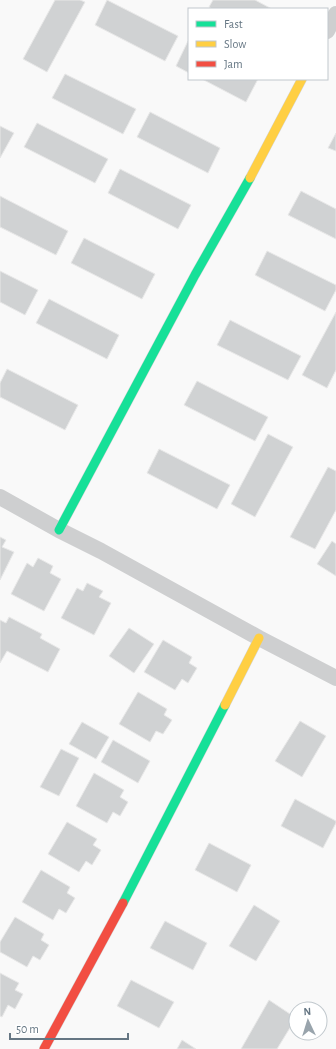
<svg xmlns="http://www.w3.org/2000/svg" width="336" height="1049" font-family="'Alegreya Sans',sans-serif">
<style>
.building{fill:#d0d2d3;stroke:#e8e8e8}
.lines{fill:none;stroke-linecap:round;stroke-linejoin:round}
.fast-casing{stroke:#d5d6d7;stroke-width:10}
.slow-casing{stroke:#d5d6d7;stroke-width:10}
.jam-casing{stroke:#d5d6d7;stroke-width:10}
.street{stroke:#cecfd0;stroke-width:16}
.fast{stroke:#16e098;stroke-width:9}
.slow{stroke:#ffcf43;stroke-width:9}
.jam{stroke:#f24e42;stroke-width:9}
</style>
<rect width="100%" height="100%" fill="#f9f9f9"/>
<!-- building -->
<g class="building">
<path d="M55 0H80L85 2 47 72 23 59Z"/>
<path d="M107 0 178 36 165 61 95 25Z"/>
<path d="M213 0H255L272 9H212L209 7Z"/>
<path d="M188 41 189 42V73L176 66Z"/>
<path d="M65 74 136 109 123 134 52 98Z"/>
<path d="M202 79H258L246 102Z"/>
<path d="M150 112 220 148 208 173 137 137Z"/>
<path d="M37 123 108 159 95 183 24 147Z"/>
<path d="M0 126 14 133 0 158Z"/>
<path d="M336 133V151L328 148Z"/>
<path d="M120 169 191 205 178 229 108 193Z"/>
<path d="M301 191 336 209V239L288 215Z"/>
<path d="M0 196 68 231 56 255 0 227Z"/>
<path d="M84 238 155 274 142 299 71 263Z"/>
<path d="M267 251 336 285V290L325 311 255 275Z"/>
<path d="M0 271 38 290 25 315 0 302Z"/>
<path d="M49 299 119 335 107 359 36 323Z"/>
<path d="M336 312V370L327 388 302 375Z"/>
<path d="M230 320 301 356 288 380 217 345Z"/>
<path d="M7 369 78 405 65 430 0 397V383Z"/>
<path d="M197 381 268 417 255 441 184 405Z"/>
<path d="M268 434 293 447 255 517 231 504Z"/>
<path d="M159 449 230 485 217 509 147 473Z"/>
<path d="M328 467 336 471V510L315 549 290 537Z"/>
<path d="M0 537 6 540 2 547 14 552 0 580Z"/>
<path d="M332 541 336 544V576L317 564Z"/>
<path d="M38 558 53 566 50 573 61 579 44 611 11 594 27 563 33 567Z"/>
<path d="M87 583 103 591 99 597 111 603 94 635 61 618 77 588 83 591Z"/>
<path d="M9 617 42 634 40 638 60 649 48 672 7 651 0 663V620L6 623Z"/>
<path d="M129 628 154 644 134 673 109 656Z"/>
<path d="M163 640 192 657 189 663 197 668 188 683 182 679 175 690 144 672Z"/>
<path d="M138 692 167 709 164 715 172 720 163 734 156 731 150 742 119 724Z"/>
<path d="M300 721 326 736 302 777 275 761Z"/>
<path d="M82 722 109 737 96 759 69 744Z"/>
<path d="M113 740 150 761 138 783 101 762Z"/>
<path d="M61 749 79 758 59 796 40 787Z"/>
<path d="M94 773 124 790 120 797 128 802 120 816 113 812 107 823 76 806Z"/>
<path d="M295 799 336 821V823L323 848 281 826Z"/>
<path d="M67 822 97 839 93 845 101 850 92 865 86 861 79 872 48 854Z"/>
<path d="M209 843 251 865 237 892 195 870Z"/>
<path d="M41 870 70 887 67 893 75 898 66 913 59 909 53 920 22 902Z"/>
<path d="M254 905 280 921 256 961 229 946Z"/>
<path d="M15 917 44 934 41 940 49 945 40 960 33 956 27 967 0 952V942Z"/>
<path d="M165 921 207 943 193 970 150 948Z"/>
<path d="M0 973 19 983 15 990 23 994 15 1009 8 1005 2 1017 0 1016Z"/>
<path d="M131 980 174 1002 159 1028 117 1006Z"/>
<path d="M269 1000 296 1018 277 1049H241Z"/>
<path d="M182 1040 196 1049H177Z"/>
</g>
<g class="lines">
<!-- fast casing -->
<g class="fast-casing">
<g id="fast">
<path d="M59 530 195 275 250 178"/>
<path d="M123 903 225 705"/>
</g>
</g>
<!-- slow casing -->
<g class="slow-casing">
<g id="slow">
<path d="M250 178 302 79"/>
<path d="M225 705 259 638"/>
</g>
</g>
<!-- jam casing -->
<g class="jam-casing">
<path id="jam" d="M44 1049 123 903"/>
</g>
<!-- street -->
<g class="street">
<path d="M327 31 336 14"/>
<path d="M0 497 59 530 101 551 259 638 336 678"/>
</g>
<!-- fast -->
<use href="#fast" class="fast"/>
<!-- slow -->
<use href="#slow" class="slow"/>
<!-- jam -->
<use href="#jam" class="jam"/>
</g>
<!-- legend -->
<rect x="188" y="8" width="140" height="72" fill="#ffffff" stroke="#c1c8cd"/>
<rect x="196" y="21" width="20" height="6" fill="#16e098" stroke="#c1c8cd"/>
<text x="224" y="28" font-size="12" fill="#657683">Fast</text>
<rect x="196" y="41" width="20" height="6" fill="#ffcf43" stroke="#c1c8cd"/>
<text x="224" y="48" font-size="12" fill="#657683">Slow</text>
<rect x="196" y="61" width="20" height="6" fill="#f24e42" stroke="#c1c8cd"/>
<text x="224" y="68" font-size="12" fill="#657683">Jam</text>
<!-- north arrow -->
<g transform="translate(308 1021) rotate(356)"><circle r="19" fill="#ffffff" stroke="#c1c8cd"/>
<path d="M0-3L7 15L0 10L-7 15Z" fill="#99a4ac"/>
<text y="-6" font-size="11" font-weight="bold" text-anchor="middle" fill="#657683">N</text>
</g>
<!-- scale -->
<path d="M10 1033v6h118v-6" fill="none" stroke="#657683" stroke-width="2"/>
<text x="16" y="1033" font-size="12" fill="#657683" stroke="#ffffff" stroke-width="3" paint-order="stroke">50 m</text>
</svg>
